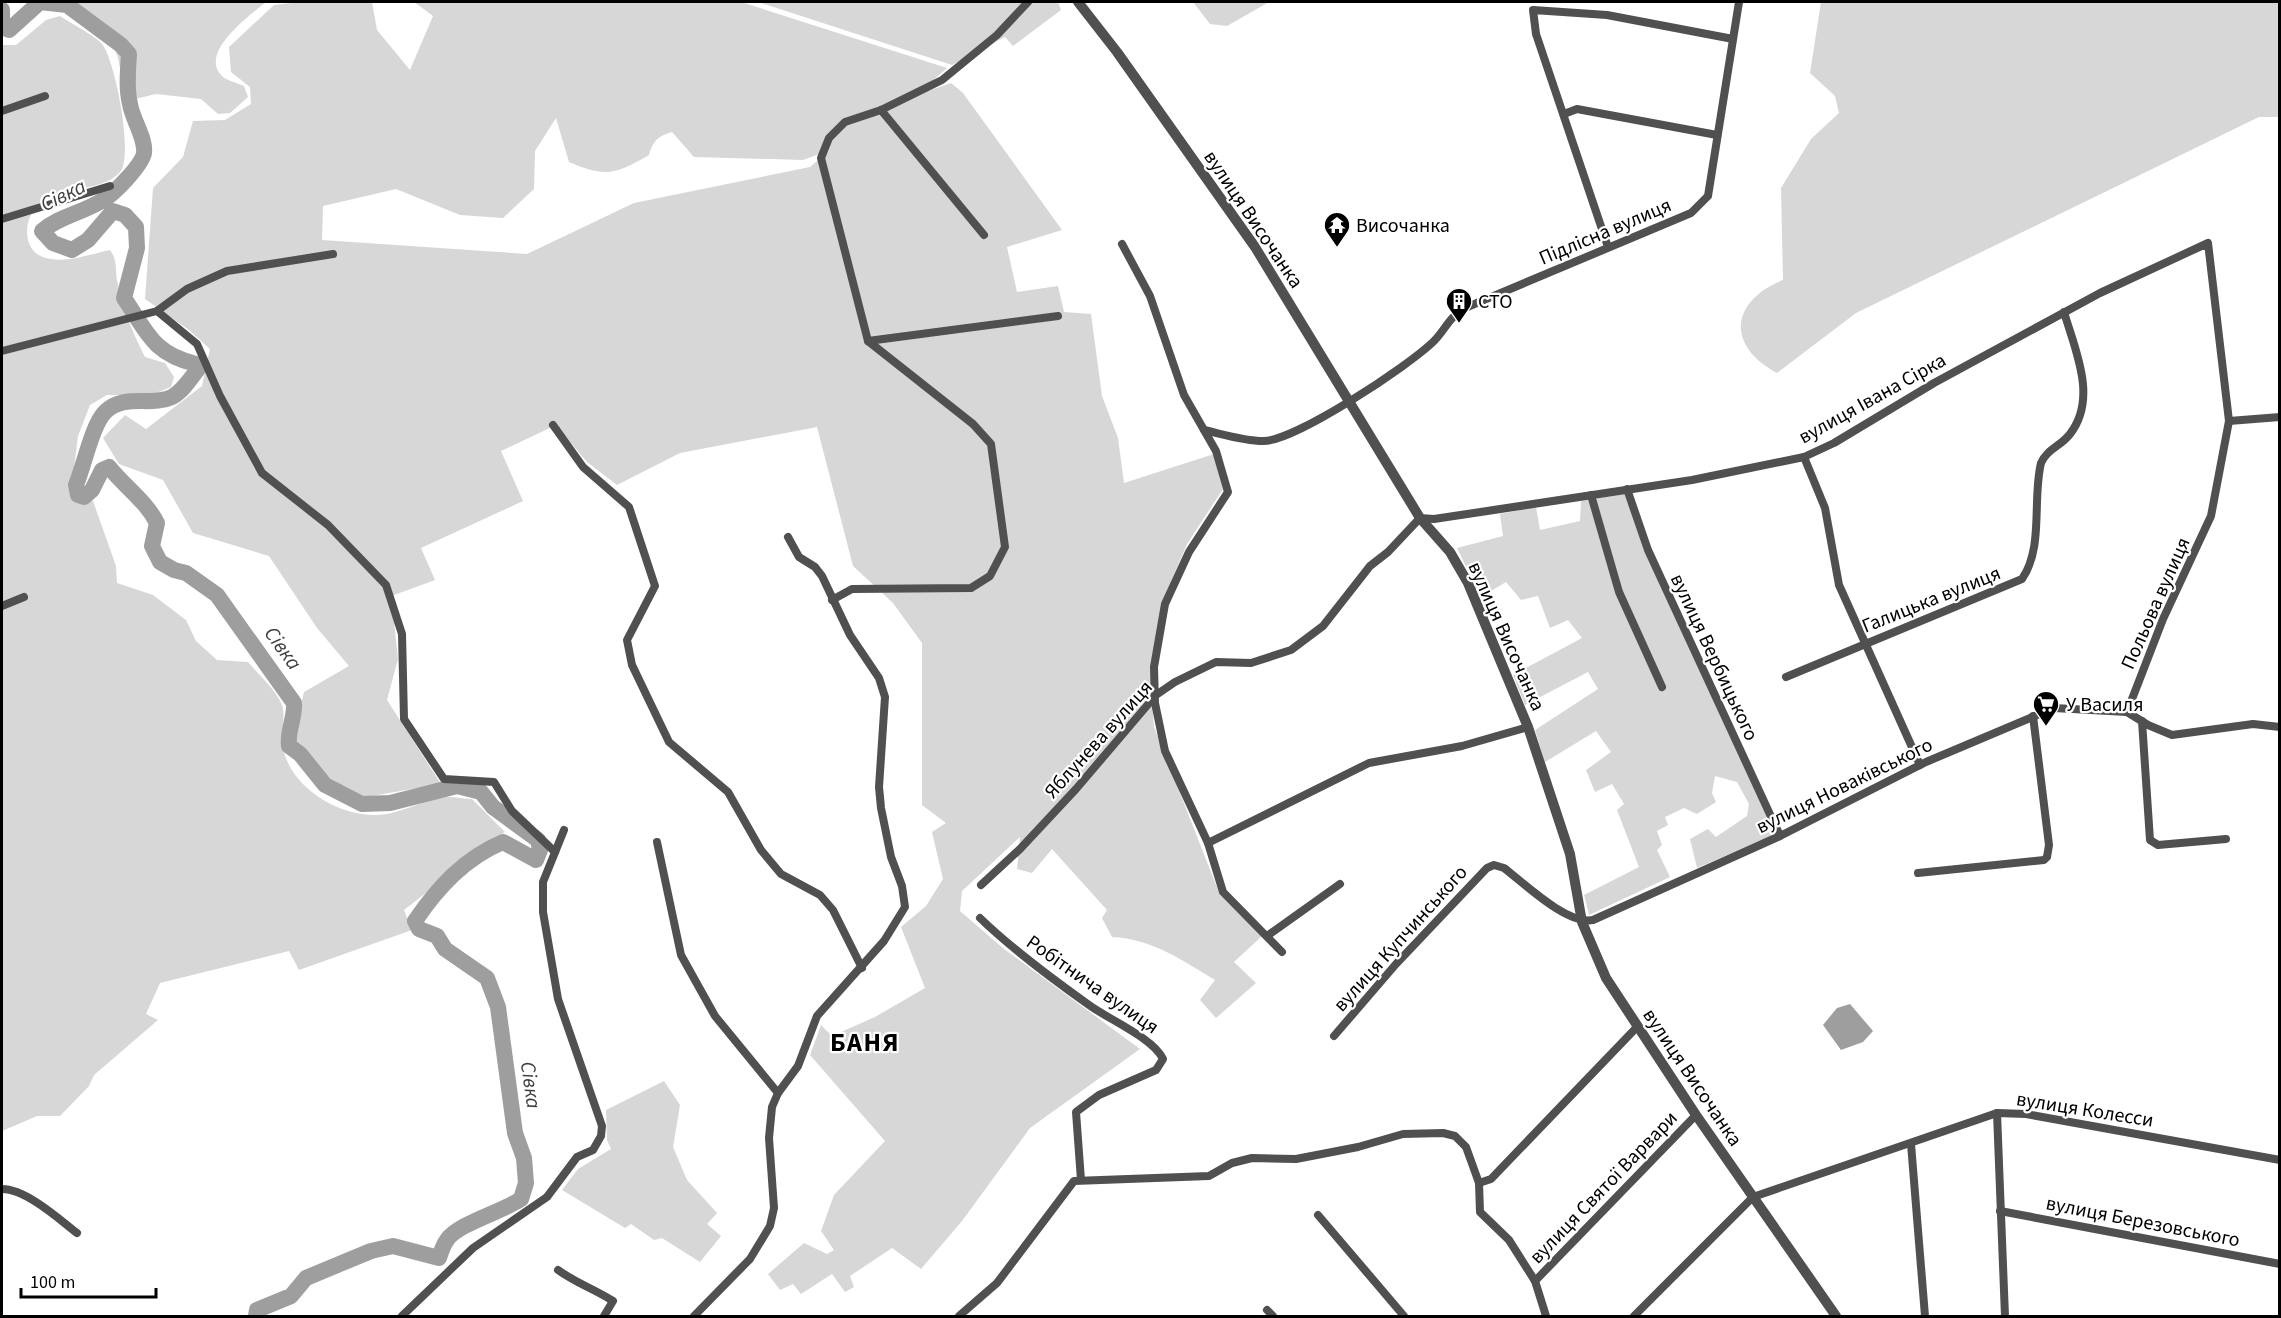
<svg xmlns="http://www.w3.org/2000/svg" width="2281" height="1318" font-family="'Source Sans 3',sans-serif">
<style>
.green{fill:#d7d7d7;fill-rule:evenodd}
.water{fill:#9e9e9e}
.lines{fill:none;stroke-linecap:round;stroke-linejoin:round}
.river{stroke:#9e9e9e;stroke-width:16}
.minor{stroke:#505050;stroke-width:8}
.tertiary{stroke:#505050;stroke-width:10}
.labels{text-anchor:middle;stroke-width:4.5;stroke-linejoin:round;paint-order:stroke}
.street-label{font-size:20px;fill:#000;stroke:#fff}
.poi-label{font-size:20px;fill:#000;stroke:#fff;text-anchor:start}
.water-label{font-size:21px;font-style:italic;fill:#3f3f3f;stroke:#fff}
.district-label{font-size:26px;font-weight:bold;letter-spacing:1.5px;fill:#000;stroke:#fff}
</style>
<rect width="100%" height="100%" fill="#fff"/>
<!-- green -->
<g class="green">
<path d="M69 2H266C250 15 198 53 222 76 227 81 238 83 244 86L248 97 230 113 218 114 201 99 156 94 135 99 125 95 118 58 110 38 64 7Z"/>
<path d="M300 2H372L377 30 410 70 433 16 414 2H741L947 68 929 84 887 105 951 83 963 93 1062 230 1007 247 1017 292 1058 286 1064 312 1091 314 1102 396 1118 438 1124 483 1214 454 1223 489 1187 544 1162 602 1151 690 1154 727 1220 895 1262 936 1234 962 1256 983 1216 1018 1200 1000 1215 980C1182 960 1152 939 1112 937L1102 918 1107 910 1052 849 1032 873 1017 869 1020 837 962 891 960 911 1004 949 1140 1049 1030 1128 962 1221 921 1269 892 1248 850 1276 854 1287 845 1292 832 1274 801 1294 793 1284 780 1290 768 1274 804 1243 827 1254 834 1250 821 1231 834 1195 885 1141 810 1055 821 1025 832 1036 875 1017 925 988 901 927 926 906 943 879 932 832 946 823 922 805V643L893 603 853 566 817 427 680 453 617 485 587 462 556 425 501 451 523 501 421 548 435 580 386 598 394 622 398 659 387 700 441 784 360 798 321 774 293 738 304 692 349 666 317 628 269 556 193 533 163 480 119 464 103 438 125 415 146 429 202 386 210 349 189 330 145 299 153 188 183 157 193 121 225 120 251 104 250 87 231 72 229 47 274 5ZM556 118 569 162C606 178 616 174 649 155 653 141 658 136 672 132L694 157 803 160 830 150 810 167 634 203 527 254 322 240 323 206 396 189 460 215 503 218 534 189 535 151Z"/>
<path d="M758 2H1058L1061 10 1013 46 1005 37 952 65Z"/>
<path d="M1193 2H1269L1227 26 1210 24Z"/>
<path d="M1821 2H2279V117H2259L1856 313 1777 373C1725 345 1731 301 1783 280L1781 188 1811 139 1839 113 1835 96 1810 73Z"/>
<path d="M60 16C69 22 98 38 102 44 115 59 134 157 120 172 102 193 57 186 39 203 21 221 22 256 51 259 70 262 91 254 110 250 119 262 114 271 118 285 124 311 133 334 145 357L165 363 174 377 171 387 151 395H107L90 405 78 436 74 468 71 491 77 502 93 501 116 566 117 583 153 595 186 620 196 641 217 660 248 662C258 674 276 690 282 705 286 717 281 729 282 741 285 783 334 815 374 815 399 816 424 798 449 797 456 797 464 799 472 799L505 832 404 910 412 930 299 970 289 951 160 983 146 1014 158 1020 94 1075 89 1086 60 1116H37L2 1131V45H16L46 20Z"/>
<path d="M1626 494 1751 775 1783 831 1697 868 1690 839 1708 829 1716 837 1747 816 1749 804 1737 782 1715 776 1712 793 1716 802 1697 814 1684 808 1665 817 1668 825 1657 831 1662 845 1657 850 1670 877 1589 915 1584 895 1639 867 1617 810 1624 804 1612 784 1595 792 1586 770 1611 752 1596 731 1545 762 1535 730 1598 689 1588 672 1525 705 1513 675 1582 638 1568 620 1550 628 1538 596 1521 600 1506 582 1481 597 1457 548 1503 536 1500 514 1536 507 1540 530 1580 521 1581 501Z"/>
<path d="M664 1081 680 1105 673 1147 687 1180 717 1213 707 1224 721 1236 700 1262 662 1238 654 1240 631 1224 625 1228 562 1190 578 1169 611 1149 607 1140 606 1110Z"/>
</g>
<!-- water -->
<path class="water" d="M1850 1004 1873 1031 1863 1042 1841 1050 1823 1025 1837 1008Z"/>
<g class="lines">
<!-- river -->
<g class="river">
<path d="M2 10V22"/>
<path d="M2 27 9 30 40 2 67 5 121 45 129 54C128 71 126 88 130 104 132 119 146 138 144 153 142 165 114 194 103 200 83 213 59 216 42 231L53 243 72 250 88 240 113 211 125 215 136 227 137 248 124 298C147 332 153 354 196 364L198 369C191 378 183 391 172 397 151 407 124 393 105 412 92 425 84 466 76 485L78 495 84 497 92 490 102 470 109 467C125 487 146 501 157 523L152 546 160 562 174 570 186 573 217 595 294 703C295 719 287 730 289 746L300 754 325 785 362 804 390 803 457 786 481 792 493 807 538 840 540 850 536 860 503 842C465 858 438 887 415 921L419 929 437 936 445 949 487 978 498 1007 515 1133 524 1158 526 1183 521 1199C502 1212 457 1224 447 1240 443 1245 441 1252 439 1258L393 1246 371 1251 306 1278 291 1296 257 1310 256 1316"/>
</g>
<!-- minor -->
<g class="minor">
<path d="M881 110 984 235"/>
<path d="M2 111 45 96"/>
<path d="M1564 114 1577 109 1717 135"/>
<path d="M2 219 110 186"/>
<path d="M1122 244 1150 296 1184 395 1204 430C1222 434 1244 441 1263 441 1294 442 1410 365 1434 341 1446 329 1448 318 1465 308L1691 213 1708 196 1739 2"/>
<path d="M1608 247 1536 34 1533 10 1607 15 1733 39"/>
<path d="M157 311 197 344 220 396 262 473 328 525 386 585 402 634 404 719 444 779 494 782 512 811 555 852"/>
<path d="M868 341 1058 316"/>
<path d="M2 351 157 311 187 289 227 271 333 254"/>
<path d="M2229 421 2280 417"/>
<path d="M553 425 583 467 629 507 655 586 627 640 632 665 669 742 728 792 761 850 781 874 820 895 833 910 862 968"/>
<path d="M1204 430 1216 451 1228 492 1189 552 1165 604 1154 667 1155 703 1165 751 1208 843 1223 892 1282 952"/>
<path d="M1804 457 1825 508 1839 585 1920 765"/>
<path d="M1627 489 1648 550 1780 836"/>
<path d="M1591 495 1619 592 1662 687"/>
<path d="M832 600 852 589 971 588 990 576 1005 547 991 444 973 424 868 341 821 158 829 138 845 122 881 110 942 80 997 35 1028 2"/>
<path d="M2 606 24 597"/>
<path d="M1786 677 2022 579C2044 547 2032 500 2041 463 2047 449 2061 446 2070 434 2098 398 2075 350 2064 312"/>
<path d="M2142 721 2150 840 2158 845 2226 839"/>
<path d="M657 842 681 955 715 1016 778 1093"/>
<path d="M1208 843 1369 763 1462 746 1528 727"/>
<path d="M1918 873 2044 860 2047 857 2049 845 2033 716"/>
<path d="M981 885 1020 849 1076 789 1156 695 1175 682 1216 662 1251 663 1291 650 1323 626 1370 566 1388 552 1420 518 1434 519 1692 480 1804 457 1834 443 1934 383 2100 293 2208 243 2229 421 2211 516 2163 619 2127 712"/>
<path d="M980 918C1013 950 1051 978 1089 1005 1108 1019 1153 1038 1163 1059L1156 1070 1099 1095 1076 1112 1081 1180"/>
<path d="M1267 936 1340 884"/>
<path d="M1334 1036 1396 964 1487 868 1494 865 1504 868C1525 884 1567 925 1593 920L1780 836 1926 762 2054 708 2127 712 2148 725 2172 735 2253 724 2280 727"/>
<path d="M1997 1113 2005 1316"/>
<path d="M1911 1144 1925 1316"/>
<path d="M1479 1183 1491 1179 1637 1027"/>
<path d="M2 1189C26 1189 59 1219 77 1233"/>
<path d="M2000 1211 2280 1264"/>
<path d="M1318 1215 1404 1316"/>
<path d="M558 1270C576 1283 594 1289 613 1301L604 1316"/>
<path d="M1535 1281 1696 1115"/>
<path d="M1267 1310 1273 1316"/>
<path d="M402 1316 473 1248 547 1197 577 1157 593 1150 601 1136 602 1126 558 999 543 912V882L564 830"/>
<path d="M694 1316 750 1259 770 1226 774 1208 769 1138 772 1107 778 1093 798 1066 817 1016 884 941 905 907 902 886 891 857 881 808 879 787 885 697 879 678 850 635 822 576 815 567 799 557 788 537"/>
<path d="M959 1316 997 1283 1074 1181 1209 1176 1232 1163 1252 1158 1296 1159 1358 1147 1403 1134 1443 1133 1455 1136 1466 1147 1479 1183 1480 1212 1509 1240 1535 1281 1546 1316"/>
<path d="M1634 1316 1753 1197 1997 1113 2026 1114 2280 1160"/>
</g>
<!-- tertiary -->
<path class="tertiary" d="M1078 2 1117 52 1255 247 1420 518 1450 552 1468 583 1528 727 1570 854 1582 922 1606 978 1696 1115 1836 1316"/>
</g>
<!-- icons -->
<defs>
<g id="temple-pin" transform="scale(1.35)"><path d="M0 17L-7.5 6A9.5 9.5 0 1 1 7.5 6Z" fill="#000" stroke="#fff"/><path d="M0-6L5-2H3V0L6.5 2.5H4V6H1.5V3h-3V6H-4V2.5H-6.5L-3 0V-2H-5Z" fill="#fff"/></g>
<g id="building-pin" transform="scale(1.35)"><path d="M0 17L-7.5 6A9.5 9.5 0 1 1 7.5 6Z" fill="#000" stroke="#fff"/><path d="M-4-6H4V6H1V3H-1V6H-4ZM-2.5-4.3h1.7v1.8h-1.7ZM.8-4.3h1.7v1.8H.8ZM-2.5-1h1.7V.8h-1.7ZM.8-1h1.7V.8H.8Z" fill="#fff"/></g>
<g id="supermarket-pin" transform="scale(1.35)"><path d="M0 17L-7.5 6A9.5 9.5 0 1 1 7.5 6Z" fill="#000" stroke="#fff"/><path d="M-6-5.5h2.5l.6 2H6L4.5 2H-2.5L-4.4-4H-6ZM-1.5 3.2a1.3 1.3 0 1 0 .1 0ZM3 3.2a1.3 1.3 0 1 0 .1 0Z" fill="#fff"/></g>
</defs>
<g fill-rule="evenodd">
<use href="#temple-pin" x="1337" y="225"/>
<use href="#building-pin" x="1459" y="301"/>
<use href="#supermarket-pin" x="2046" y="704"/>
</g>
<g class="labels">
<!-- street labels -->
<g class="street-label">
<text transform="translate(1254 219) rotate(56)" y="7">вулиця Височанка</text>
<text transform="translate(1605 231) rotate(-23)" y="7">Підлісна вулиця</text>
<text transform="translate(1872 398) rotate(-29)" y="7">вулиця Івана Сірка</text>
<text transform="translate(1931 599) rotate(-22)" y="7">Галицька вулиця</text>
<text transform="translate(2155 603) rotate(-66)" y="7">Польова вулиця</text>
<text transform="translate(1507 636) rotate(66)" y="7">вулиця Височанка</text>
<text transform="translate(1715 657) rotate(65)" y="7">вулиця Вербицького</text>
<text transform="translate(1098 739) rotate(-48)" y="7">Яблунева вулиця</text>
<text transform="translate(1844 785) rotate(-26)" y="7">вулиця Новаківського</text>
<text transform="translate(1400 938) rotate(-48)" y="7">вулиця Купчинського</text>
<text transform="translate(1093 984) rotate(35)" y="7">Робітнича вулиця</text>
<text transform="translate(1693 1077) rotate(56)" y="7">вулиця Височанка</text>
<text transform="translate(2085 1109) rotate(9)" y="7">вулиця Колесси</text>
<text transform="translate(1603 1187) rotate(-46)" y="7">вулиця Святої Варвари</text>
<text transform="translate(2143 1221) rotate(11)" y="7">вулиця Березовського</text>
</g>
<!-- poi labels -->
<g class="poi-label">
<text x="1356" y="232">Височанка</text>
<text x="1478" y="308">СТО</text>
<text x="2066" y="711">У Василя</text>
</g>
<!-- water labels -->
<g class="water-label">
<text transform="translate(63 195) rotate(-26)" y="7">Сівка</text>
<text transform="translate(283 648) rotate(54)" y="7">Сівка</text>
<text transform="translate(531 1085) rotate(82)" y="7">Сівка</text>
</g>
<!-- district labels -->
<g class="district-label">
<text x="865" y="1051">БАНЯ</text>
</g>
</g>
<!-- border -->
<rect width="2281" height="1318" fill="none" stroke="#000000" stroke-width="6"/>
<!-- scale -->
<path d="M21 1288v9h135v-9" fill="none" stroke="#000000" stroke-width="3"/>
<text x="30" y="1288" font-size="18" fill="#000000" stroke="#ffffff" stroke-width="4.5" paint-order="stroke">100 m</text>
</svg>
